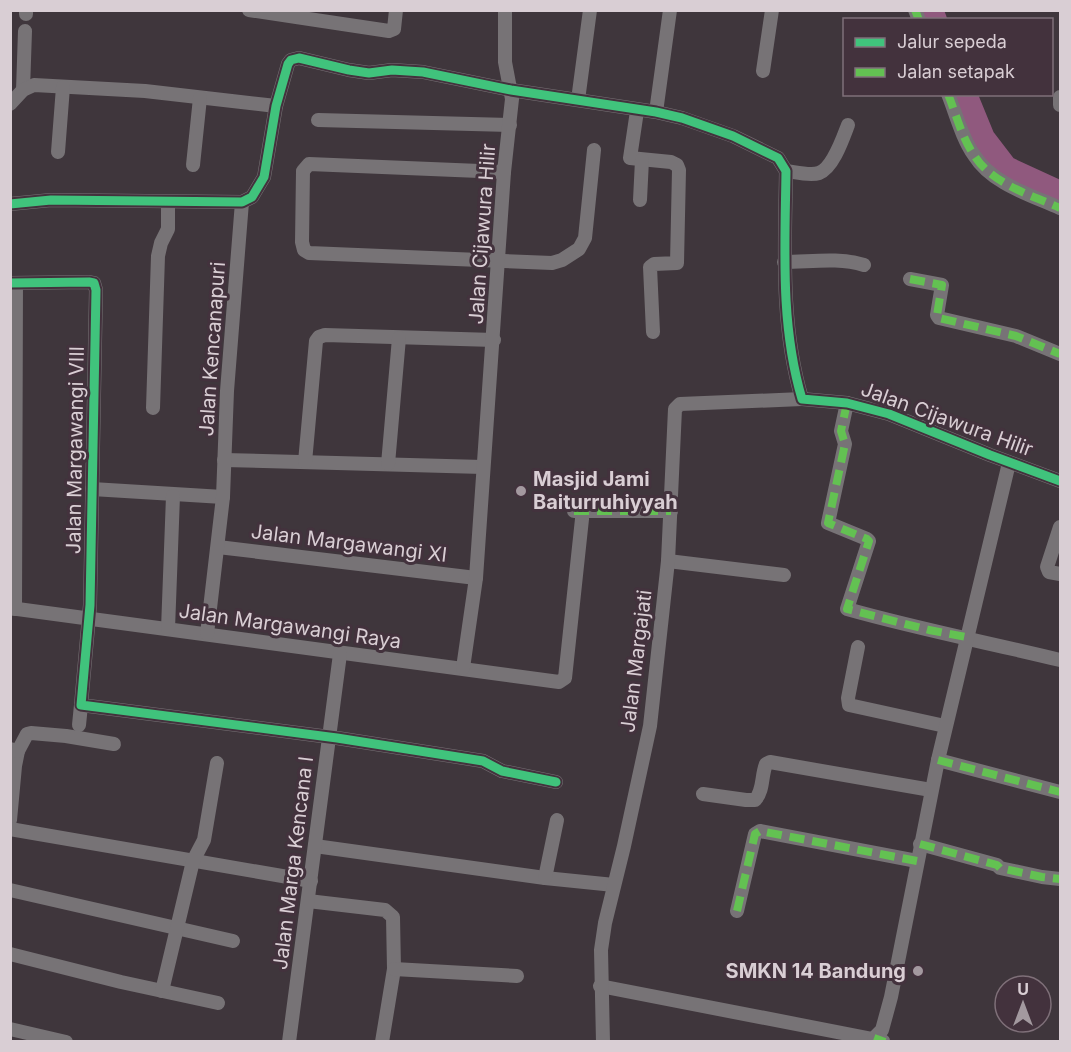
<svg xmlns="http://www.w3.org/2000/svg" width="1071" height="1052" font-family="Inter,sans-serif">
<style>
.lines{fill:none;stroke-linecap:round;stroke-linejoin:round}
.river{stroke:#90597e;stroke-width:24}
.minor{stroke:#777376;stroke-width:14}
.quiet{stroke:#63c152;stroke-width:8;stroke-dasharray:15 8;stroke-linecap:butt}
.cycleway-casing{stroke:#43323d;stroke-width:13}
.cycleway{stroke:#40c37c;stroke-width:9}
.poi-dot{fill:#a3999f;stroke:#43323d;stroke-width:2}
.labels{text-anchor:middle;stroke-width:6;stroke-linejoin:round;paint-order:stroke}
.street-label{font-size:20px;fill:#d9ced4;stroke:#43323d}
.poi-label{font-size:20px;font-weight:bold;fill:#d9ced4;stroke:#43323d;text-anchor:start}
</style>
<rect width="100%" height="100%" fill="#3f363c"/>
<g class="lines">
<!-- river -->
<g class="river">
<path d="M931 10 935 20"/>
<path d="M965 94 983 138 1006 168 1060 193"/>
</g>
<!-- minor -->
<g class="minor">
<path d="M249 10 389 31 394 29 396 10"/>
<path d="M915 10 919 20"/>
<path d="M26 14V10"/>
<path d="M763 71 772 10"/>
<path d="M23 90 25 31"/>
<path d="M948 94C956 114 962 138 974 155 992 184 1031 195 1060 208"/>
<path d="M1060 97V105"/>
<path d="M578 100 590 10"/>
<path d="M10 104 23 90 34 85 145 91 276 106"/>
<path d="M637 111 630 158 671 162 677 165 679 170 677 263 654 264 650 267 653 332"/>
<path d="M656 112 670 10"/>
<path d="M318 120 510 125"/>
<path d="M58 152 63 87"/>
<path d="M193 165 200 98"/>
<path d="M786 171C795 172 810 176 819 173 833 168 843 138 848 125"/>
<path d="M504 172 309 164 303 171 302 242 304 250 309 253 552 263 562 260 579 249 585 238 594 150"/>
<path d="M640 200 642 160"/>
<path d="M10 204 51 200 242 202 252 197 264 177 276 106 288 64 291 60 299 58 349 70 369 73 392 70 423 72 511 90 656 112 682 118 733 136 778 158 786 171C785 247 780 325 802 399L847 403 889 414 990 455 1060 481"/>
<path d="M784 262C810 262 838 257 864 265"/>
<path d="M910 279 942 285 937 315 939 318 1016 336 1060 354"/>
<path d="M10 283 89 282 94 283 96 290 90 605 81 705 337 738 483 761 502 771 556 782"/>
<path d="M847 403 841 431 845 444 828 523 867 539 869 541 847 609C918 629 990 643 1060 660"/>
<path d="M153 408 158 256 161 243 168 229V202"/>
<path d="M224 460 483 467"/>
<path d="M305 462 316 341 319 337 325 335 494 340"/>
<path d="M388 464 399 338"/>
<path d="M92 489 223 497"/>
<path d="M574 511H671"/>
<path d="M1060 527 1047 567 1049 572 1060 574"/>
<path d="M218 547 476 578"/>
<path d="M668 561 784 575"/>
<path d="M10 608 559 682 565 678 582 519"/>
<path d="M15 609 16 283"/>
<path d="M168 629 173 496"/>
<path d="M207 634 223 497 227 391 242 202"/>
<path d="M858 647 848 698 849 705 945 726"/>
<path d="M463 668 476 578 504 172 512 99 505 62V10"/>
<path d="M79 725 81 705"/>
<path d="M10 749 18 751 15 766 10 820"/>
<path d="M18 751 27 734 31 733 66 736 114 744"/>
<path d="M938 760 1060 792"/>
<path d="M703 794 746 800H755C764 790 761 776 766 764L770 762 931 790"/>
<path d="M10 829 311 881"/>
<path d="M920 844 997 865 1000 868 1042 877 1060 879"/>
<path d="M315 846 545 878 614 885"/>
<path d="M545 878 557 820"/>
<path d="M10 890 233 941"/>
<path d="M308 901 385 910 393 917 394 969 382 1042"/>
<path d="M737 911 755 834 760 831 917 861"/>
<path d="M10 954 121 982 218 1003"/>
<path d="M394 969 517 976"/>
<path d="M600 986 883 1041"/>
<path d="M162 991 193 861 204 840 217 763"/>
<path d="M10 1029 66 1042"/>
<path d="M874 1038 882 1030 891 997 938 760 1009 463"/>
<path d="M289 1042 340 654"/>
<path d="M603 1042 601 950 605 923 624 846 650 726 668 561 675 409 680 404 802 399"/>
</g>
<!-- quiet -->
<g class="quiet">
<path d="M915 10 919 20"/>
<path d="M948 94C956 114 962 138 974 155 992 184 1031 195 1060 208"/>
<path d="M910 279 942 285 937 315 939 318 1016 336 1060 354"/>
<path d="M847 403 841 431 845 444 828 523 867 539 869 541 847 609 929 630 966 637"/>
<path d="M574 511H671"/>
<path d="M938 760 1060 792"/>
<path d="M920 844 997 865 1000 868 1042 877 1060 879"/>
<path d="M737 911 755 834 760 831 917 861"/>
<path d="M874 1038 885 1042"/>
</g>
<!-- cycleway casing -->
<g class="cycleway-casing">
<g id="cycleway">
<path d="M10 204 51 200 242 202 252 197 264 177 276 106 288 64 291 60 299 58 349 70 369 73 392 70 423 72 511 90 656 112 682 118 733 136 778 158 786 171C785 247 780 325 802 399L847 403 889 414 990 455 1060 481"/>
<path d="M10 283 89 282 94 283 96 290 90 605 81 705 337 738 483 761 502 771 556 782"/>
</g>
</g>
<!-- cycleway -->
<use href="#cycleway" class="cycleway"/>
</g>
<!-- markers -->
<g class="poi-dot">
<circle cx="521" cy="491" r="6"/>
<circle cx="918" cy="971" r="6"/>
</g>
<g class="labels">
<!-- street labels -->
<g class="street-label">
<text transform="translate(482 234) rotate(-86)" y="7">Jalan Cijawura Hilir</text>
<text transform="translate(212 349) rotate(-86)" y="7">Jalan Kencanapuri</text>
<text transform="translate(947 419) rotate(20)" y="7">Jalan Cijawura Hilir</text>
<text transform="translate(75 450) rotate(-89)" y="7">Jalan Margawangi VIII</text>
<text transform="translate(349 543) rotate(7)" y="7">Jalan Margawangi XI</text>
<text transform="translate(290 626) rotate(8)" y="7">Jalan Margawangi Raya</text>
<text transform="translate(636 661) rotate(-83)" y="7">Jalan Margajati</text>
<text transform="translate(293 863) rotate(-83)" y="7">Jalan Marga Kencana I</text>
</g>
<!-- poi labels -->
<g class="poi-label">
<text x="533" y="486">Masjid Jami<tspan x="533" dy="23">Baiturruhiyyah</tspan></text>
<text x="906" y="978" text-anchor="end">SMKN 14 Bandung</text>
</g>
</g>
<!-- border -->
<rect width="1071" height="1052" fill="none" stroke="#d9ced4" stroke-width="24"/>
<!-- legend -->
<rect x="843" y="18" width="210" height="78" fill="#43323d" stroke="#7f7079" stroke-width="1.5"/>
<rect x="855" y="38" width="30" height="9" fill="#40c37c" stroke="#7f7079" stroke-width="1.5"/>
<text x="897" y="48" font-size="18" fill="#d9ced4">Jalur sepeda</text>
<rect x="855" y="68" width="30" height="9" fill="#63c152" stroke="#7f7079" stroke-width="1.5"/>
<text x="897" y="78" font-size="18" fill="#d9ced4">Jalan setapak</text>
<!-- north arrow -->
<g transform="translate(1023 1004)"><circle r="28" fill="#43323d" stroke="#7f7079" stroke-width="1.5"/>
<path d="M0-4.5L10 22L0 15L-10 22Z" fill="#a3999f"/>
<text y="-9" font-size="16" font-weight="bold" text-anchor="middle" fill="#d9ced4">U</text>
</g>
</svg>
